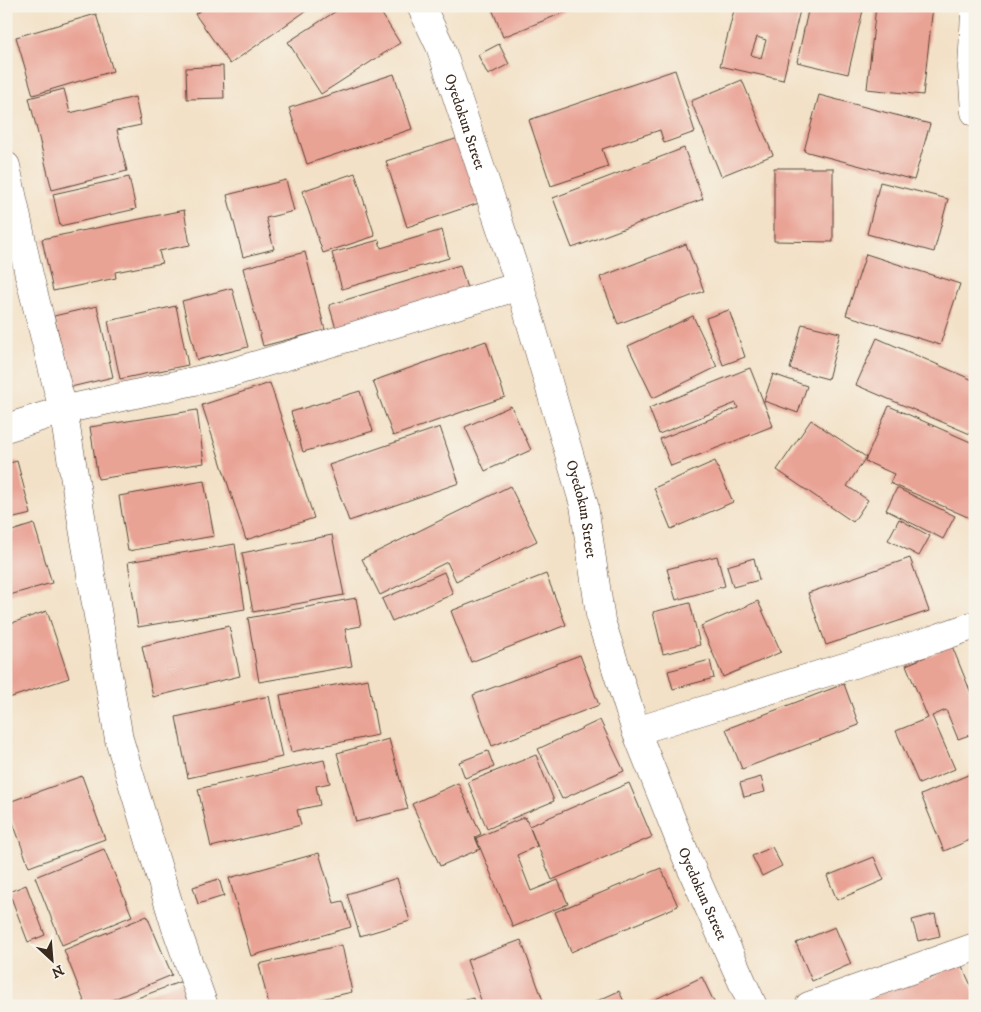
<svg xmlns="http://www.w3.org/2000/svg" width="981" height="1012" font-family="'IM FELL DW Pica',serif">
<style>
.building{fill:#e9a395;fill-rule:evenodd}
.lines{fill:none;stroke-linecap:round;stroke-linejoin:round}
.minor-casing{stroke:#574537;stroke-width:29}
.tertiary-casing{stroke:#574537;stroke-width:29}
.minor{stroke:#fff;stroke-width:28}
.tertiary{stroke:#fff;stroke-width:28}
.labels{text-anchor:middle;stroke-width:4;stroke-linejoin:round;paint-order:stroke}
.street-label{font-size:15px;fill:#3b2a1e;stroke:#f7f3e8}
</style>
<rect width="100%" height="100%" fill="#f7f3e8"/>
<filter id="ink" filterUnits="userSpaceOnUse"><feTurbulence type="fractalNoise" baseFrequency=".02" numOctaves="2"/><feDisplacementMap in="SourceGraphic" scale="10" xChannelSelector="R" yChannelSelector="G"/><feConvolveMatrix kernelMatrix="1 2 1 2 8 2 1 2 1" color-interpolation-filters="sRGB"/></filter>
<filter id="wash" filterUnits="userSpaceOnUse"><feTurbulence type="fractalNoise" baseFrequency=".0096" numOctaves="4" result="noise"/><feDisplacementMap in="SourceGraphic" scale="20" xChannelSelector="R" yChannelSelector="G"/><feGaussianBlur stdDeviation="1.12" result="paint"/><feColorMatrix in="noise" values="0 0 0 0 0 0 0 0 0 0 0 0 0 0 0 0 0 1.4 0 .05"/><feComposite in="paint" operator="in"/></filter>
<g filter="url(#wash)">
<rect width="100%" height="100%" fill="#f3e1c7"/>
<g id="blocks">
<!-- building -->
<g class="building">
<path d="M6 6H18L6 13Z"/>
<path d="M207 6H313L230 64 195 14Z"/>
<path d="M344 6H377L400 43 321 94 288 42Z"/>
<path d="M491 6H580L503 37Z"/>
<path d="M735 6H801L783 80 720 66ZM757 37 766 40 761 58 751 55Z"/>
<path d="M809 6H864L848 74 797 62Z"/>
<path d="M876 6H933L923 95 867 89Z"/>
<path d="M96 14 113 71 33 95 16 37Z"/>
<path d="M499 44 509 64 488 75 478 55Z"/>
<path d="M223 66 224 98 187 99 186 68Z"/>
<path d="M675 70 695 132 664 143 660 130 602 149 608 167 551 186 529 120Z"/>
<path d="M394 74 412 129 307 164 289 108Z"/>
<path d="M742 80 773 155 721 176 691 101Z"/>
<path d="M64 89 70 113 135 97 141 125 117 130 127 171 52 190 29 98Z"/>
<path d="M819 95 930 124 914 180 804 151Z"/>
<path d="M465 136 485 201 407 227 386 161Z"/>
<path d="M684 148 703 199 572 248 553 198Z"/>
<path d="M774 168H833V242L774 241Z"/>
<path d="M355 173 375 236 323 253 302 191Z"/>
<path d="M129 177 136 209 60 226 53 194Z"/>
<path d="M286 180 294 211 266 218 274 249 243 257 227 195Z"/>
<path d="M880 182 948 199 934 252 867 234Z"/>
<path d="M184 210 190 245 159 251 162 263 115 272 116 278 53 291 42 239Z"/>
<path d="M442 230 449 258 342 289 332 253 379 240 381 248Z"/>
<path d="M686 244 704 291 618 324 600 277Z"/>
<path d="M305 252 325 330 263 346 243 268Z"/>
<path d="M866 254 960 284 940 345 846 315Z"/>
<path d="M460 265 468 292 337 332 329 305Z"/>
<path d="M232 288 248 347 197 360 182 301Z"/>
<path d="M97 306 113 377 71 387 54 316Z"/>
<path d="M176 306 188 365 120 379 108 321Z"/>
<path d="M729 310 745 357 723 365 706 318Z"/>
<path d="M693 316 717 367 653 398 628 346Z"/>
<path d="M802 324 840 333 828 379 790 369Z"/>
<path d="M877 338 975 381V423L970 434 856 385Z"/>
<path d="M486 341 505 397 393 436 373 381Z"/>
<path d="M750 368 773 426 671 466 660 439 738 408 736 403 659 434 649 408Z"/>
<path d="M773 374 807 386 798 413 764 401Z"/>
<path d="M270 383 314 518 246 540 202 405Z"/>
<path d="M360 391 373 431 303 452 291 412Z"/>
<path d="M511 406 531 450 485 471 465 427Z"/>
<path d="M889 406 975 444V508L970 518 890 483 894 474 865 461Z"/>
<path d="M197 410 204 463 98 479 90 427Z"/>
<path d="M811 420 866 457 847 486 868 500 853 522 777 470Z"/>
<path d="M440 427 459 483 349 521 329 465Z"/>
<path d="M17 461 31 514 6 520V464Z"/>
<path d="M715 461 733 502 671 529 654 488Z"/>
<path d="M204 481 214 536 128 551 119 496Z"/>
<path d="M510 486 537 541 456 581 447 562 380 595 362 559Z"/>
<path d="M897 488 955 516 943 539 886 510Z"/>
<path d="M899 519 930 536 919 556 888 540Z"/>
<path d="M34 524 52 583 6 596V533Z"/>
<path d="M332 535 344 595 253 612 242 553Z"/>
<path d="M235 544 245 609 138 627 128 562Z"/>
<path d="M717 556 725 586 676 600 667 569Z"/>
<path d="M754 558 759 580 733 587 727 566Z"/>
<path d="M910 558 929 611 826 645 808 593Z"/>
<path d="M444 572 453 594 392 621 382 599Z"/>
<path d="M546 574 566 625 471 662 451 611Z"/>
<path d="M356 598 361 626 345 629 352 666 259 682 248 618Z"/>
<path d="M758 601 781 652 723 677 701 626Z"/>
<path d="M690 603 700 645 663 654 653 612Z"/>
<path d="M47 611 69 678 6 699V625Z"/>
<path d="M229 626 240 676 153 697 142 646Z"/>
<path d="M952 646 975 703V733L958 739 946 710 932 716 955 769 919 784 896 731 928 718 906 665Z"/>
<path d="M580 655 599 705 492 746 473 695Z"/>
<path d="M710 660 714 678 673 689 668 671Z"/>
<path d="M368 679 378 735 291 752 280 695Z"/>
<path d="M844 684 859 725 742 769 726 729Z"/>
<path d="M269 696 282 757 188 778 176 717Z"/>
<path d="M600 720 624 771 562 799 538 749Z"/>
<path d="M389 739 408 809 356 822 337 753Z"/>
<path d="M488 751 494 767 465 778 459 762Z"/>
<path d="M536 755 554 801 487 829 468 782Z"/>
<path d="M324 760 330 783 316 786 320 805 297 810 301 825 211 847 198 789Z"/>
<path d="M975 772V838L944 851 921 795Z"/>
<path d="M82 776 105 839 29 867 6 803Z"/>
<path d="M761 777 765 792 744 797 740 783Z"/>
<path d="M458 783 481 834 475 837 480 849 440 866 412 804Z"/>
<path d="M629 783 652 837 552 880 530 828 537 846 517 855 531 891 558 880 568 904 513 927 476 838 525 817 529 826Z"/>
<path d="M772 847 782 866 762 876 752 856Z"/>
<path d="M104 849 132 916 62 945 35 877Z"/>
<path d="M319 853 334 903 343 901 351 927 251 956 229 878Z"/>
<path d="M874 857 884 880 837 900 827 876Z"/>
<path d="M661 868 678 906 571 952 555 912Z"/>
<path d="M397 878 410 921 360 936 347 894Z"/>
<path d="M219 879 224 896 198 904 193 887Z"/>
<path d="M26 885 45 935 28 942 9 892Z"/>
<path d="M935 914 940 936 918 941 912 920Z"/>
<path d="M147 916 172 975 97 1006H86L64 950Z"/>
<path d="M835 927 851 964 812 981 796 943Z"/>
<path d="M521 940 545 1006H483L467 960Z"/>
<path d="M342 945 352 992 290 1006H269L259 964Z"/>
<path d="M961 964 975 994V1006H850L927 975 929 979Z"/>
<path d="M702 977 716 1006H641Z"/>
<path d="M182 981 189 1006H137L135 999Z"/>
<path d="M619 991 626 1006H586Z"/>
<path d="M473 998 475 1006H446V1005Z"/>
</g>
</g>
</g>
<g filter="url(#ink)">
<use href="#blocks" fill-opacity="0" stroke="#574537" stroke-width="1"/>
<g class="lines">
<!-- minor casing -->
<g class="minor-casing">
<g id="minor">
<path d="M975 13 972 68 975 112"/>
<path d="M6 166 29 275 63 410 119 739 175 925 204 1006"/>
<path d="M6 428 63 410 230 373 520 286"/>
<path d="M636 731 932 640 975 625"/>
<path d="M809 1006 975 947"/>
</g>
</g>
<!-- tertiary casing -->
<g class="tertiary-casing">
<g id="tertiary">
<path id="s1" d="M421 6 440 46 520 286 584 505 601 621 636 731 688 861 753 1006"/>
</g>
</g>
<!-- minor -->
<use href="#minor" class="minor"/>
<!-- tertiary -->
<use href="#tertiary" class="tertiary"/>
</g>
</g>
<g class="labels">
<!-- street labels -->
<g class="street-label">
<text dy="5" stroke="none"><textPath href="#s1" startOffset="124">Oyedokun Street</textPath></text>
<text dy="5" stroke="none"><textPath href="#s1" startOffset="529">Oyedokun Street</textPath></text>
<text dy="5" stroke="none"><textPath href="#s1" startOffset="934">Oyedokun Street</textPath></text>
</g>
</g>
<!-- margin -->
<rect width="981" height="1012" fill="none" stroke="#f7f3e8" stroke-width="25"/>
<!-- north arrow -->
<g transform="translate(52 960) rotate(154)" stroke="#f7f3e8" stroke-width="4" paint-order="stroke">
<path d="M0-4L9 19L0 12L-9 19Z" fill="#3b2a1e"/>
<text y="-8" font-size="14" font-weight="bold" text-anchor="middle" fill="#3b2a1e">N</text>
</g>
</svg>
